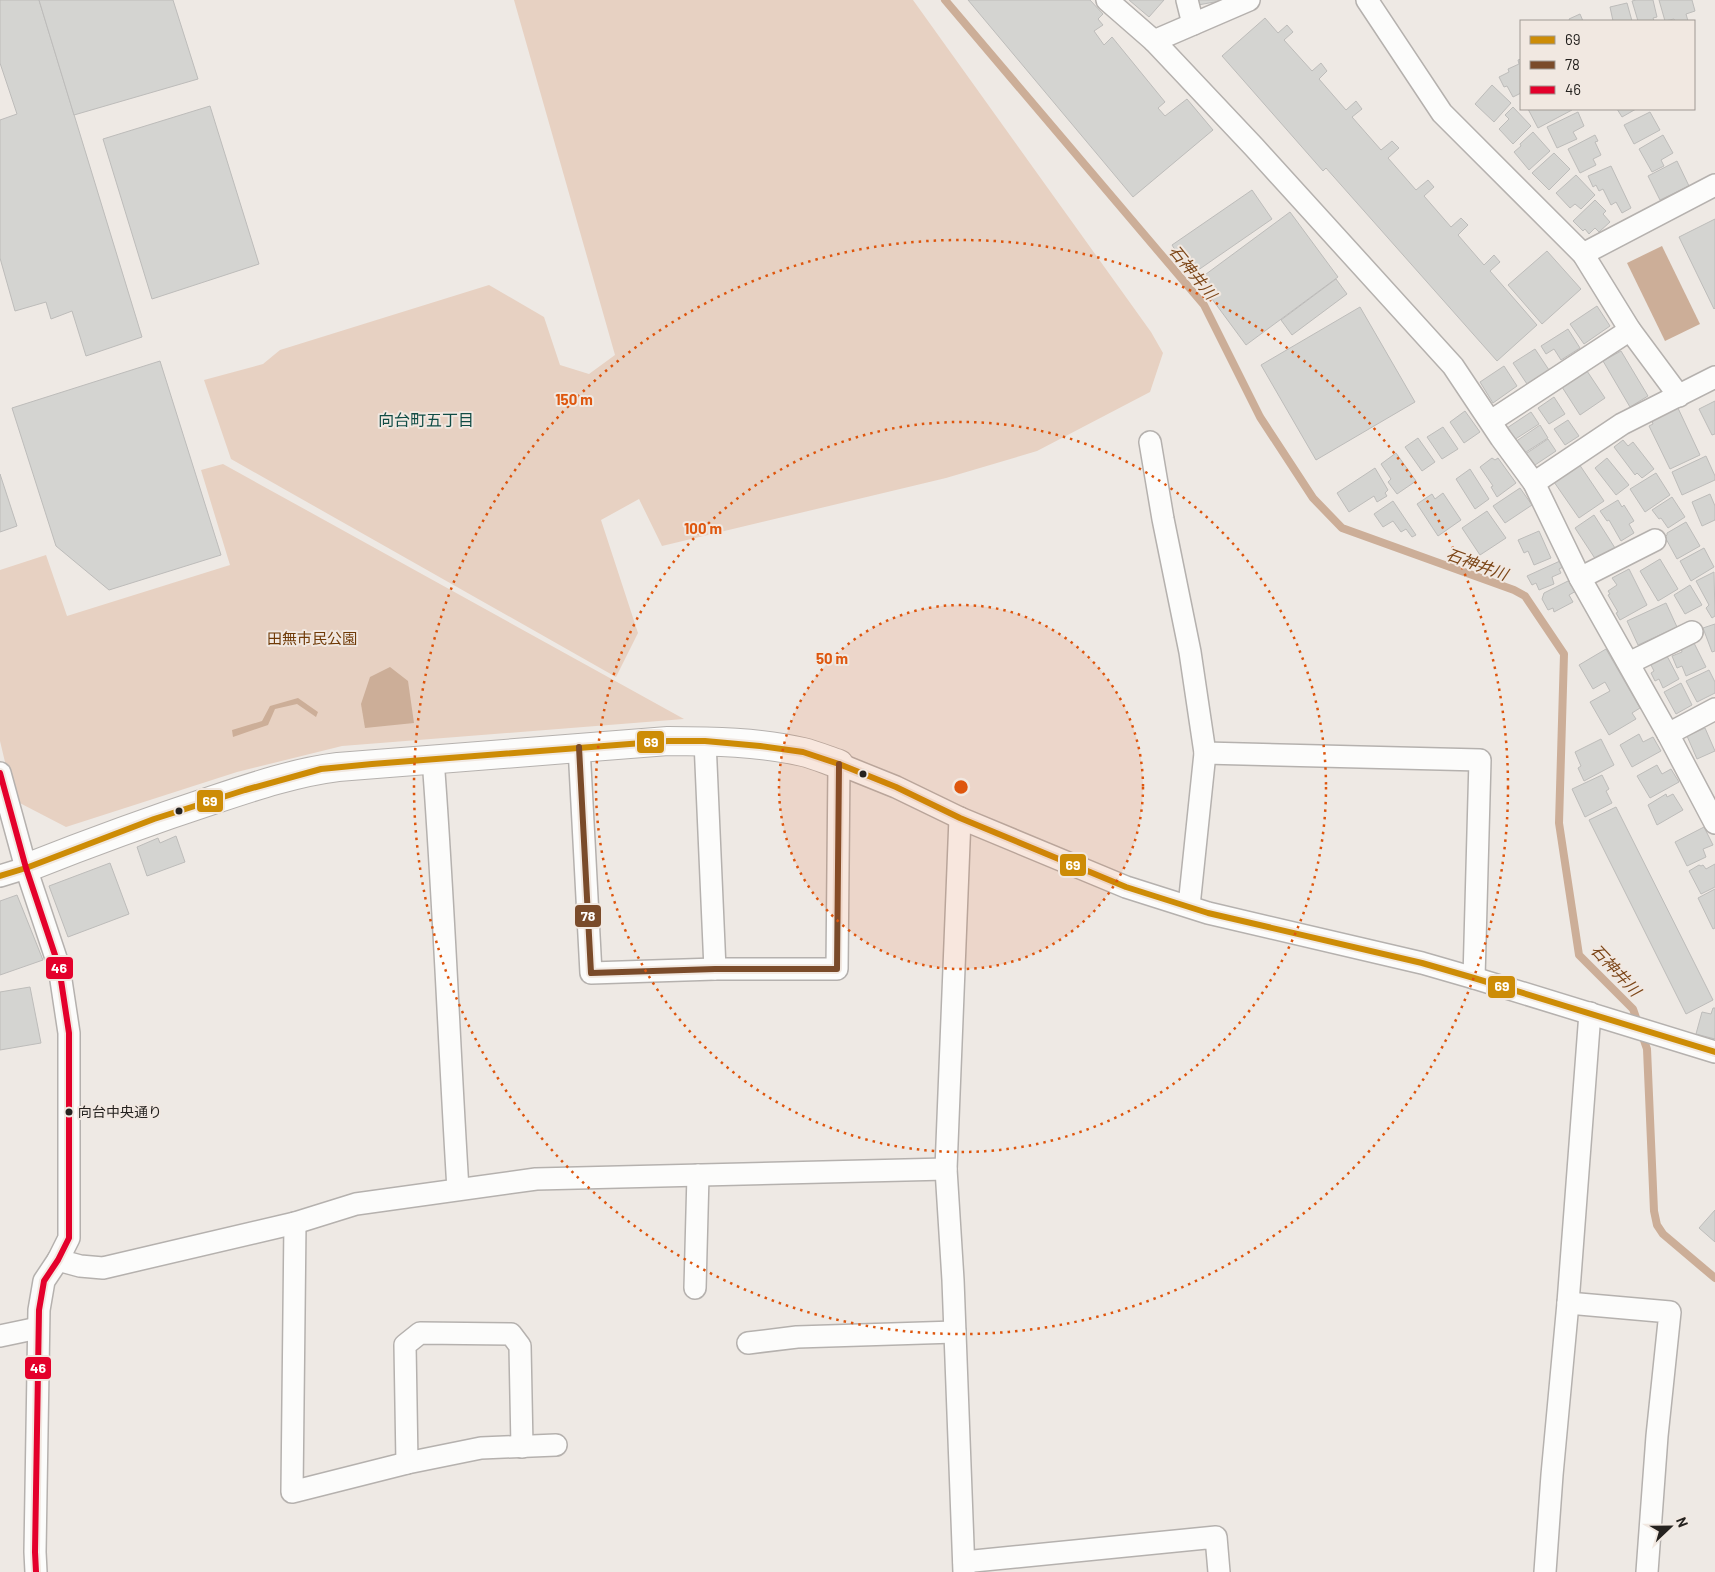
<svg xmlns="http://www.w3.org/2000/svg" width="1715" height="1572" font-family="Barlow,'Noto Sans JP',sans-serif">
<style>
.green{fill:#e7d1c2}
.water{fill:#ccae98}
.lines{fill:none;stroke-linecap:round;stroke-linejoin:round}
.stream{stroke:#ccae98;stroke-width:8}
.building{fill:#d4d4d1;stroke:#bdbcba}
.street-casing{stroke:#b5b1ae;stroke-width:24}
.secondary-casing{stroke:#b5b1ae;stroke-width:30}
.street{stroke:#fcfcfb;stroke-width:21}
.secondary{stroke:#fcfcfb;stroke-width:28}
.bus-1-casing{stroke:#f1e8e1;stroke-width:10}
.bus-2-casing{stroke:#f1e8e1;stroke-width:10}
.bus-3-casing{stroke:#f1e8e1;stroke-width:10}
.bus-1{stroke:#cd8c06;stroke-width:6}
.bus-2{stroke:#7a4b2a;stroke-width:6}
.bus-3{stroke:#e4002b;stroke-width:6}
.ring{fill:none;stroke:#de560d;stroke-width:2.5;stroke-dasharray:2.5 5}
.bus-dot{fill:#25221f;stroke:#f1e8e1;stroke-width:2}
.labels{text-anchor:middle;stroke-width:4;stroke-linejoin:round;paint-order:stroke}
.bus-label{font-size:14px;fill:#25221f;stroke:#f1e8e1;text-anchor:start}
.park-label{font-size:15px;fill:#6f3a07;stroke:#f1e8e1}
.water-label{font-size:16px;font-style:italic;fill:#7c4618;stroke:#f1e8e1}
.neighbourhood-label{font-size:16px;fill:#104c45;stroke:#f1e8e1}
.centre{fill:#de560d;stroke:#f1e8e1;stroke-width:2.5}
.ring-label{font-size:15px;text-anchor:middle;font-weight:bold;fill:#de560d;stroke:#f1e8e1;stroke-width:4;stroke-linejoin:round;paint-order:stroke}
.line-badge{stroke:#f1e8e1;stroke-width:2}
.badge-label{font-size:14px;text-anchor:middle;font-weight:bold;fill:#fff}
</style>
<rect width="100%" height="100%" fill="#eee9e4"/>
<!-- green -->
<g class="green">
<path d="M514 0H913L1151 332 1163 353 1150 392 1037 451 946 478 662 546 639 499 601 520 638 633 616 677 231 459 204 380 263 364 280 350 489 285 544 317 560 365 589 374 615 355Z"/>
<path d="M223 464 684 719 342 746 237 772 66 827 14 800 0 741V570L46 555 67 616 230 565 201 470Z"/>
</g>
<!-- water -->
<g class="water">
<path d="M1662 246 1700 324 1665 341 1627 263Z"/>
<path d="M390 667 408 681 414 723 365 728 361 704 370 677Z"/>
<path d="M298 698 318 712 316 717 297 704 275 709 268 725 233 737 232 730 262 721 270 706Z"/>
</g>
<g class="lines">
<!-- stream -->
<path class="stream" d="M945 0 1204 305 1260 417 1313 498 1342 528 1514 590 1525 596 1564 654 1559 823 1579 955 1633 1009 1647 1049 1654 1211 1657 1225 1663 1234 1715 1278"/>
</g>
<!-- building -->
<g class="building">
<path d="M0 0H39L142 337 86 356 72 311 51 319 46 302 15 311 0 258V120L17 114 0 63Z"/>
<path d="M39 0H173L198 79 74 115Z"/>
<path d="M968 0H1090L1103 14 1098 19 1103 25 1094 31 1104 45 1112 37 1165 102 1158 108 1165 116 1187 99 1213 130 1133 197Z"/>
<path d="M1129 0H1164L1149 17Z"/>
<path d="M1197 0H1220V1L1198 5Z"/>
<path d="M1636 0H1653L1657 17 1653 18 1654 21H1638L1632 1Z"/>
<path d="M1659 0H1692L1695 11 1686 14 1688 21H1675L1674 19 1665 21Z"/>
<path d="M1627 3 1632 21H1613L1610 7Z"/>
<path d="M1580 14 1583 21H1570L1569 19Z"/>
<path d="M1265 18 1278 33 1287 25 1293 32 1284 40 1312 71 1321 63 1327 71 1319 79 1346 110 1356 101 1362 109 1352 117 1381 150 1392 141 1399 148 1388 158 1416 190 1428 180 1434 187 1424 196 1451 227 1461 218 1468 225 1458 235 1484 265 1494 255 1500 262 1490 271 1537 325 1497 361 1326 168 1323 171 1222 56Z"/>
<path d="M1521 59V93L1513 97 1507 86 1504 87 1499 77 1509 72 1508 69 1519 64 1518 60Z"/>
<path d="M1492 85 1511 103 1494 122 1475 104Z"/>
<path d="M210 106 259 264 152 299 103 139Z"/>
<path d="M1513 107 1531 126 1513 144 1499 129 1509 119 1505 115Z"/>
<path d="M1528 109H1571L1572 110 1538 128Z"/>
<path d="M1617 109H1636L1622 117Z"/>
<path d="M1578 112 1584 126 1573 132 1577 139 1557 148 1547 127Z"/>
<path d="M1650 112 1660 130 1634 144 1624 125Z"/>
<path d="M1533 132 1550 151 1529 170 1514 152 1521 146 1520 144Z"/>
<path d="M1595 135 1598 141 1595 142 1601 155 1593 159 1596 165 1580 173 1568 149Z"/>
<path d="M1663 135 1673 153 1661 160 1664 166 1652 172 1639 149Z"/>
<path d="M1554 153 1570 169 1549 190 1532 173Z"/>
<path d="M1677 161 1689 186 1660 200 1648 176Z"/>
<path d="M1611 166 1631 208 1622 213 1616 202 1611 205 1603 189 1599 191 1596 185 1593 187 1588 176Z"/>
<path d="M1576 175 1595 195 1581 209 1575 204 1570 208 1556 193Z"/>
<path d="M1252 190 1272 219 1191 275 1172 245Z"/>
<path d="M1595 200 1606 211 1603 214 1610 222 1599 232 1595 228 1589 234 1585 229 1583 231 1573 221Z"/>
<path d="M1290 212 1338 277 1246 345 1198 280Z"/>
<path d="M1715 219V308L1714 309 1679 237Z"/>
<path d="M1547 251 1581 289 1542 324 1508 285Z"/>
<path d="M1336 279 1347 294 1292 335 1281 320Z"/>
<path d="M1597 306 1610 326 1584 344 1570 324Z"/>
<path d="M1360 307 1415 402 1316 460 1261 365Z"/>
<path d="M1568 329 1580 348 1561 360 1554 349 1546 354 1541 346Z"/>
<path d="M1535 349 1549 370 1527 384 1513 363Z"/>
<path d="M1621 351 1648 396 1630 407 1603 361Z"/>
<path d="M160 361 221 555 109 590 56 546 12 408Z"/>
<path d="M1504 366 1517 386 1493 403 1480 382Z"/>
<path d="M1587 371 1605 398 1580 415 1562 387Z"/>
<path d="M1554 397 1565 414 1549 424 1538 408Z"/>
<path d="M1715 401V434L1712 435 1699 409Z"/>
<path d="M1677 406 1700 455 1670 469 1649 426 1653 424 1651 418Z"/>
<path d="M1465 411 1480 432 1464 443 1450 422Z"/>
<path d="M1531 412 1539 424 1514 440 1507 428Z"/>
<path d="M1568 420 1579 436 1565 445 1554 429Z"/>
<path d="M1540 425 1548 438 1523 454 1515 442Z"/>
<path d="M1443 427 1458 449 1442 459 1427 437Z"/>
<path d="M1418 438 1435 462 1422 471 1405 447Z"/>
<path d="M1548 439 1556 451 1532 467 1524 455Z"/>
<path d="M1623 440 1628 446 1633 442 1654 469 1642 478 1637 473 1635 475 1614 447Z"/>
<path d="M1396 453 1416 481 1397 494 1388 482 1391 479 1381 464Z"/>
<path d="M1706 456 1715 476V480L1682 495 1672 472Z"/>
<path d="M1492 458 1495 460 1498 458 1516 483 1497 497 1491 487 1493 486 1480 467Z"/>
<path d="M1607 458 1629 485 1616 495 1595 468Z"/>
<path d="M1579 464 1604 501 1579 518 1554 482Z"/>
<path d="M1375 468 1388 490 1385 493 1387 496 1377 502 1374 496 1349 512 1337 493Z"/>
<path d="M1470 469 1489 499 1475 509 1456 479Z"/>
<path d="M1656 473 1670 495 1645 512 1630 489Z"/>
<path d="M0 474 17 526 0 532Z"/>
<path d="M1520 488 1532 505 1505 523 1493 506Z"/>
<path d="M1443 493 1461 520 1438 536 1417 504 1432 494 1435 499Z"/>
<path d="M1710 494 1715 506V520L1702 526 1692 502Z"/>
<path d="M1672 497 1685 517 1668 528 1661 518 1659 519 1652 510Z"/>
<path d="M1618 500 1622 507 1624 505 1634 521 1629 524 1634 533 1621 541 1609 520 1607 521 1600 511Z"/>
<path d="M1393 501 1416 535 1412 537 1406 529 1401 532 1393 521 1383 527 1374 514Z"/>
<path d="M1487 511 1506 538 1480 555 1462 528Z"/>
<path d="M1594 515 1615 548 1596 560 1575 528Z"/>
<path d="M1686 522 1700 546 1677 559 1665 537 1667 535V533Z"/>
<path d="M1539 531 1551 558 1534 565 1528 551 1524 553 1518 540Z"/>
<path d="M1704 548 1714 567 1691 581 1680 561Z"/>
<path d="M1660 559 1678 589 1658 601 1640 571Z"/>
<path d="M1560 561 1563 567 1559 569 1561 573 1552 577 1554 584 1539 590 1536 583 1532 585 1527 576Z"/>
<path d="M1629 569 1647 605 1620 620 1616 613 1618 612 1608 595 1610 594 1608 591 1617 585 1612 578Z"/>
<path d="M1714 572 1715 616 1712 618 1706 608 1709 605 1696 581Z"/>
<path d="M1572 579 1578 590 1569 595 1573 602 1554 612 1553 608 1548 610 1542 599 1544 593Z"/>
<path d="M1690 585 1702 605 1685 614 1674 595Z"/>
<path d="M1666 603 1677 627 1638 645 1627 621Z"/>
<path d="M1715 624V651L1712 652 1703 628Z"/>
<path d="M1693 641 1706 667 1686 676 1682 666 1677 668 1672 656 1682 652 1681 647Z"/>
<path d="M1606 649 1640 708 1632 713 1636 719 1609 735 1590 702 1610 691 1605 682 1593 689 1579 665Z"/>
<path d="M1666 654 1679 679 1663 688 1659 679 1655 681 1651 673 1654 671 1650 663Z"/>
<path d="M1709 670 1715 682V693L1697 702 1686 681Z"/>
<path d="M1681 683 1692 705 1676 714 1664 692Z"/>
<path d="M1705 728 1715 751 1697 759 1687 736Z"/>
<path d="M1639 734 1643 742 1653 737 1661 751 1632 767 1620 745Z"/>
<path d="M1601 739 1614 765 1584 781 1578 768 1581 766 1575 752Z"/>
<path d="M1657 765 1662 774 1671 769 1679 782 1650 798 1637 776Z"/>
<path d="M1602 775 1609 789 1606 791 1612 803 1585 817 1572 789Z"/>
<path d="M1666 794 1667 797 1673 794 1683 810 1657 825 1648 805Z"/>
<path d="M1616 807 1713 1000 1686 1014 1589 820Z"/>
<path d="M1704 827 1713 845 1703 849 1706 857 1687 866 1675 842Z"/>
<path d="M176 836 185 862 147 876 137 847 158 838 160 843Z"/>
<path d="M110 863 129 914 68 937 49 886Z"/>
<path d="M1715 864V887L1701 894 1689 871 1699 865 1701 866 1703 865 1706 869Z"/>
<path d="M1715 889V928L1713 929 1698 898Z"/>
<path d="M17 895 43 960 0 975V901Z"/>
<path d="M30 987 41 1043 0 1050V992Z"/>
<path d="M1713 1008H1715V1039L1696 1034 1702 1012 1711 1014Z"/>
<path d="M1715 1210V1242L1699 1228Z"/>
</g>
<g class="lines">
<!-- street casing -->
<g class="street-casing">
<g id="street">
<path d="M1107 0 1154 41 1254 147 1453 366 1501 438 1534 483 1580 578 1668 734 1715 823"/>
<path d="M1187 0 1193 24"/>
<path d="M1367 0 1442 113 1583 254 1630 330 1679 396"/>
<path d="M1154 41 1249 0"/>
<path d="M1583 254 1715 185"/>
<path d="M1491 421 1630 330"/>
<path d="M1150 442 1163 519 1190 652 1205 753 1189 906"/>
<path d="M1534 483 1622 424 1715 377"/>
<path d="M1580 578 1655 540"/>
<path d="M1629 663 1692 632"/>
<path d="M1668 734 1715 709"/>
<path d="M705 741 715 969"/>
<path d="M579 747 591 973 715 969H837L839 764 896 787 960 818 1126 887 1208 913 1422 963 1474 978 1715 1052"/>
<path d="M1205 753 1480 760 1474 978"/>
<path d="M433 759C444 902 449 1046 458 1189"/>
<path d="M0 773 26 868 59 967 69 1033V1238L58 1260 44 1281 39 1310 35 1552 36 1572"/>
<path d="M960 818 946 1169 953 1280 964 1572"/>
<path d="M0 876 26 868"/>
<path d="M295 1223 292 1492 407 1463 481 1448 556 1445"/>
<path d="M58 1260 80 1266 103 1268 295 1223 356 1204 536 1179 946 1169"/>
<path d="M695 1288 698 1175"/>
<path d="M1568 1303 1670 1312 1657 1436 1647 1572"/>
<path d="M0 1336 38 1328"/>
<path d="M748 1343 797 1337 955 1332"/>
<path d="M407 1463 405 1345 420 1333 511 1334 520 1346 522 1447"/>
<path d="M964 1562 1216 1537 1219 1572"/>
<path d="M1545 1572 1552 1475 1568 1303 1590 1013"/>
</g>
</g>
<!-- secondary casing -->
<g class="secondary-casing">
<path id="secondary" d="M26 868C89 843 152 820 216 799 255 786 297 772 338 767L668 741C712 741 760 742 803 752 815 755 827 760 839 764"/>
</g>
<!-- street -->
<use href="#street" class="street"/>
<!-- secondary -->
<use href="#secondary" class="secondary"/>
<!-- bus-1 casing -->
<g class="bus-1-casing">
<path id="bus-1" d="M0 876 26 868 154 819 245 790 321 769 372 764 668 741H705L760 746 803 752 839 764 896 787 960 818 1126 887 1208 913 1422 963 1474 978 1715 1052"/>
</g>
<!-- bus-2 casing -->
<g class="bus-2-casing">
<path id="bus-2" d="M579 747 591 973 715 969H837L839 764"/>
</g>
<!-- bus-3 casing -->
<g class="bus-3-casing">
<path id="bus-3" d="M0 773 26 868 59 967 69 1033V1238L58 1260 44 1281 39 1310 35 1552 36 1572"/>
</g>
<!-- bus-1 -->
<use href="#bus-1" class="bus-1"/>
<!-- bus-2 -->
<use href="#bus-2" class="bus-2"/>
<!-- bus-3 -->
<use href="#bus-3" class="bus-3"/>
</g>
<!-- distance rings -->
<circle cx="961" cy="787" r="182" fill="#de560d" fill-opacity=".12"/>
<g class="ring">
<circle cx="961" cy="787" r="182"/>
<circle cx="961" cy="787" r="365"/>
<circle cx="961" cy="787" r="547"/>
</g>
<!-- markers -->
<g class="bus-dot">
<circle cx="863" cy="774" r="4.5"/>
<circle cx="179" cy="811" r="4.5"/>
<circle cx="69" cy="1112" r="4.5"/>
</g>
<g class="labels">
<!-- bus labels -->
<g class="bus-label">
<text x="78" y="1117">向台中央通り</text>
</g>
<!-- park labels -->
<g class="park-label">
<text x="312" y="644">田無市民公園</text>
</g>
<!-- water labels -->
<g class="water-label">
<text transform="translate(1193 272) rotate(51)" y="6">石神井川</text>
<text transform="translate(1477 564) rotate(20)" y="6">石神井川</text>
<text transform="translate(1616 970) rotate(47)" y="6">石神井川</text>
</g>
<!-- neighbourhood labels -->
<g class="neighbourhood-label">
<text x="426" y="426">向台町五丁目</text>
</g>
</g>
<circle cx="961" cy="787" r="8" class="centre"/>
<g class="ring-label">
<text x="574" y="405">150 m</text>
<text x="703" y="534">100 m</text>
<text x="832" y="664">50 m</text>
</g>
<g class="line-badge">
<rect x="636" y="730" width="29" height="24" rx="5" fill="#cd8c06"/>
<rect x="196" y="789" width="28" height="24" rx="5" fill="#cd8c06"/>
<rect x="1059" y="853" width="28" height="24" rx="5" fill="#cd8c06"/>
<rect x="574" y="904" width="28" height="24" rx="5" fill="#7a4b2a"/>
<rect x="45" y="956" width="29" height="24" rx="5" fill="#e4002b"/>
<rect x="1487" y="975" width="29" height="24" rx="5" fill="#cd8c06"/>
<rect x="24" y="1356" width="28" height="24" rx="5" fill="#e4002b"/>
</g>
<g class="badge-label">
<text x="651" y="747">69</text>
<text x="210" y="806">69</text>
<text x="1073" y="870">69</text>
<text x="588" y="921">78</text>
<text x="59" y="973">46</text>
<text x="1502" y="991">69</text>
<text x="38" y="1373">46</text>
</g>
<!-- legend -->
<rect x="1520" y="20" width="175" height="90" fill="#f1e8e1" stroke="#9f9993"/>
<rect x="1530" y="36" width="25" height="8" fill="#cd8c06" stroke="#9f9993"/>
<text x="1565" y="45" font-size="15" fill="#25221f">69</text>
<rect x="1530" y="61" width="25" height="8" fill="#7a4b2a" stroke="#9f9993"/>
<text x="1565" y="70" font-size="15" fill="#25221f">78</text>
<rect x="1530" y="86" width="25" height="8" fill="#e4002b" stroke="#9f9993"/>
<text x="1565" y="95" font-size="15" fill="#25221f">46</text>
<!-- north arrow -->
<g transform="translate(1670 1527) rotate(68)" stroke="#f1e8e1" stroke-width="4" paint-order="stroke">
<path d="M0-4L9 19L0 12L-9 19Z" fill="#25221f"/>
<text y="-8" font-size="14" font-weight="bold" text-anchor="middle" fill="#25221f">N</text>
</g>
</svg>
